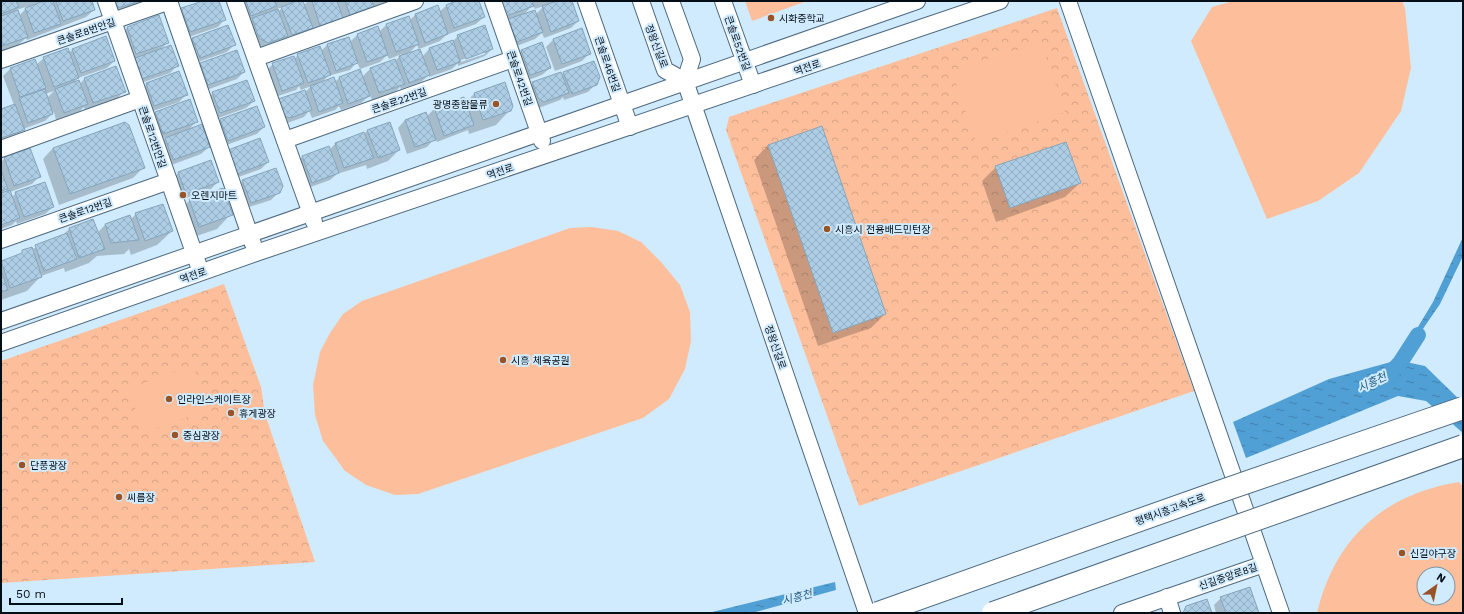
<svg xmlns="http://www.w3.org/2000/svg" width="1464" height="614" font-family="'Work Sans','Noto Sans KR',sans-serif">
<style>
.park{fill:url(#park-crowns)}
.pitch{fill:#fdbf9b;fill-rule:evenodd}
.water{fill:url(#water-ripples)}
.shadow{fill:#0003;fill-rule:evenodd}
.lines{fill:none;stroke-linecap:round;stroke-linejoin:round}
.canal{stroke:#50a0d6;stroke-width:16}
.building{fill:url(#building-cross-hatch);stroke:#86a5bb}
.minor-casing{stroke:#4d697f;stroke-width:18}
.minor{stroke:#fff;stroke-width:16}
.highway-bridge-casing{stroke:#4d697f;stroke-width:24;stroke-linecap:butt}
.highway-bridge{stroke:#fff;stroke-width:22}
.poi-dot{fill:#985427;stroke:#d1ebfe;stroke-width:1.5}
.labels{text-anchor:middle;stroke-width:4;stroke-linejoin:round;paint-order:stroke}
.poi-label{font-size:10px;fill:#040e16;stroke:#d1ebfe;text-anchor:start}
.street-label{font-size:10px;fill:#040e16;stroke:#d1ebfe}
.water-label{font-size:11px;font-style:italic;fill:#1e597e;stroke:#d1ebfe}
</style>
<defs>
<pattern id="park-crowns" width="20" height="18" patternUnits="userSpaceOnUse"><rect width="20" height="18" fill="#fdbf9b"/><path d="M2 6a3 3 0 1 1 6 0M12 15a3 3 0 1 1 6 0" fill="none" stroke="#d7a385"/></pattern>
<pattern id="water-ripples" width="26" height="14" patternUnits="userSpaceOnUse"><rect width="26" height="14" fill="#50a0d6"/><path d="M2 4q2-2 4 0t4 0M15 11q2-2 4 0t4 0" fill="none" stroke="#4081ad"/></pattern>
<pattern id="building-cross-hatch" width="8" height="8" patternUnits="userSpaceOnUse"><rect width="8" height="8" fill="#adcde5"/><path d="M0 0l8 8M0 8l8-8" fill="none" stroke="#93afc4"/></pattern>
</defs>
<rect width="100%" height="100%" fill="#d1ebfe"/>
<!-- park -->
<g class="park">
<path d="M1057 8 1194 391 859 506 726 130 729 117Z"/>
<path d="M224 284 261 387 265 414 315 562 1 583V361Z"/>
</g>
<!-- pitch -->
<g class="pitch">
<path d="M745 1H807L752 21Z"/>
<path d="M1233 1H1402L1405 8 1411 68 1401 111 1359 173 1318 201 1267 219 1191 41 1212 7Z"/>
<path d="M1041 42 1065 112 976 142 952 71Z"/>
<path d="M592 227 618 231 641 242 661 262 680 285 690 312 691 341 685 369 669 399 643 418 418 494 395 495 366 485 345 471 323 441 315 415 313 385 320 352 330 333 343 314 362 301 570 228Z"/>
<path d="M193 365 209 409 145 433 128 389Z"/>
<path d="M1459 482 1463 487V613H1317C1335 538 1384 494 1459 482ZM1424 574H1448V598H1424Z"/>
<circle cx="119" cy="497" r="10"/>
</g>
<!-- water -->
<g class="water">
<path d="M1463 237V256L1440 304 1401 361 1425 366 1463 403V433L1426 401 1398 396 1246 458 1233 422 1329 379 1398 360 1433 302Z"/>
<path d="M835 582 836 590 752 613H708Z"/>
</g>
<!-- shadow -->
<g class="shadow">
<path d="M1 1H42L39 4 47 1H91L94 10 86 17 27 40 26 38 19 44 1 51ZM28 6 19 16 17 10Z"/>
<path d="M106 1H147L111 15Z"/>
<path d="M205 1H218L225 19 218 27 183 39 175 17 182 9Z"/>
<path d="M236 1H295L293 4 302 1 304 5 308 1H394L372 10 371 8 365 13 343 21 342 18 334 25 313 32 311 27 304 35 284 41V39L280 43 260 50 246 26 253 19 244 22ZM283 7 278 12 277 9Z"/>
<path d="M459 1H478L484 17 476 24 446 35 440 41 419 49 422 57 429 49 453 41 458 36 492 49 485 56 458 66V63L452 69 429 77V75L421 82 401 89 400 87 396 91 372 100 370 95 361 103 341 110 339 106 335 110 312 118 309 111 304 117 282 125 277 123 311 86 301 90 299 86 296 90 275 97 266 71 273 64 294 59 298 55 321 51 327 45 348 38 350 42 357 35 379 32 386 25 408 17 409 21 416 14 439 12 446 6ZM417 45 419 50 408 54ZM485 51V54L461 62V60ZM402 54 395 61 370 69 362 77 359 70 339 78 335 82 321 83 328 76 350 70 357 62 360 69 380 62 387 55 389 59Z"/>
<path d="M493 1H571L578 21 571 28 544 38 542 33 535 39 509 49 502 27 511 18 498 23ZM533 5 535 9 544 6 536 14 523 15Z"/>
<path d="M127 28 168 42 160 50 178 65 170 73 135 85 116 39Z"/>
<path d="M193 39 234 45 227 52 192 64 186 46Z"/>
<path d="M554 39 590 53 582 61 555 71 546 47Z"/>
<path d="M73 49 114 61 107 68 78 78 72 84H80L84 79 116 68 124 91 117 99 85 110 84 107 80 111 56 120 54 112 45 121 23 129 16 137 1 142V110L14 105 3 76 10 69 36 65 44 58 69 53ZM54 91 47 98 45 94Z"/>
<path d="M521 51 550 68 542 75 523 82 514 58Z"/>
<path d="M201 64 244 72 237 79 201 92 193 71Z"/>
<path d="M564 72 596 84 588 92 564 100 563 97 560 100 536 109 526 91 533 83 561 75Z"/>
<path d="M504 83 510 110 496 125 469 134 468 130 437 142 435 138 427 147 407 154 398 128 405 120 426 117 435 108 465 103 474 94Z"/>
<path d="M147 84 187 94 179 102 147 113 139 91Z"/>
<path d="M213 93 254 101 246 108 213 120 206 100Z"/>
<path d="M156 113 197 121 188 130 209 147 201 154 166 167 158 146 166 137 156 141 148 120Z"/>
<path d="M220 120 264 127 257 134 221 147 213 127Z"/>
<path d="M368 130 399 150 388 161 367 169 366 165 337 174 330 180 305 189 295 164 303 156 329 150 335 144 364 134Z"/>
<path d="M768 145 885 314 871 328 818 346 754 160Z"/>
<path d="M53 148 144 167 133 178 59 205 43 159Z"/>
<path d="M229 151 268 162 261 169 230 180Z"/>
<path d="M5 158 40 176 32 184 10 192 12 197 16 193 53 207 45 214 17 224 16 221 12 225 1 229V194L7 192 6 189 1 194V162Z"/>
<path d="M211 162 218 182 211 189 178 201 171 180 178 173Z"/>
<path d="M996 167 1080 183 1065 197 996 222 982 181Z"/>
<path d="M243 181 279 192 271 200 243 209 235 188Z"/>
<path d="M190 200 231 214 217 229 185 240 175 215Z"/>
<path d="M136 214 172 231 157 245 131 255 129 249 124 254 97 256 89 263 65 272 64 268 41 276 27 291 1 300V262L61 237 69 229 93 220 97 233 105 225 130 216 131 219Z"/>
<path d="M1221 598 1258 613H1216L1214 605Z"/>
</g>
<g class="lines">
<!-- canal -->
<path class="canal" d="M1388 376 1400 363 1418 335"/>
</g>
<!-- building -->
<g class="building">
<path d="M1 1H16L19 7 1 14Z"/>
<path d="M44 1H53L61 24 34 33 25 8Z"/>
<path d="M56 1H92L95 10 63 21Z"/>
<path d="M115 1H140L118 8Z"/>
<path d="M203 1H219L226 20 190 32 181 8Z"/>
<path d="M246 1H275L277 6 251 16Z"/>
<path d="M297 1H303L313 28 292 35 281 7Z"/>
<path d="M312 1H337L343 18 320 26Z"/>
<path d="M345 1H372L374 6 350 15Z"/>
<path d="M456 1H479L485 17 454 28 446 5Z"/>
<path d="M500 1H532L534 6 506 16Z"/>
<path d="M557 1H572L579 21 551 32 542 6Z"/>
<path d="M438 5 448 34 425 43 415 14Z"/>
<path d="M278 9 288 36 268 43 259 38 252 18Z"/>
<path d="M18 10 28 37 2 46 1 16Z"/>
<path d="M535 10 543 32 517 42 508 19Z"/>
<path d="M159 15 169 43 136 54 127 27Z"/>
<path d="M409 16 419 44 396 52 386 24Z"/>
<path d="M228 25 236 45 200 58 192 38Z"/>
<path d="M485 25 493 49 466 59 457 35Z"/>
<path d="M378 26 388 55 367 62 357 34Z"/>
<path d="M582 28 591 54 562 64 553 39Z"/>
<path d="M106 36 115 61 81 73 72 49Z"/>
<path d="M349 37 358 63 336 71 327 44Z"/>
<path d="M453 40 460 62 437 70 429 48Z"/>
<path d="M542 42 551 68 530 75 521 50Z"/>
<path d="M171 45 179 66 142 79 135 58Z"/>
<path d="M320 46 331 75 308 83 297 54Z"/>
<path d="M68 48 79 78 54 87 43 57Z"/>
<path d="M420 49 430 75 409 83 399 56Z"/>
<path d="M237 50 245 72 208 85 200 63Z"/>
<path d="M294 56 304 83 282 91 272 63Z"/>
<path d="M35 59 46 88 20 97 10 68Z"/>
<path d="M395 59 405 84 379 93 370 68Z"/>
<path d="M594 61 600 77 597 85 572 94 563 72Z"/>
<path d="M116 66 126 92 93 103 84 78Z"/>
<path d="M360 69 370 96 348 104 339 77Z"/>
<path d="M179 71 188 95 154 106 146 83Z"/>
<path d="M561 72 569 93 544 102 538 98 532 82Z"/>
<path d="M334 77 343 103 319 112 310 86Z"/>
<path d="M79 80 88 104 64 113 55 89Z"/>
<path d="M247 80 255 101 220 113 212 92Z"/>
<path d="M505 82 513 106 511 111 483 120 474 93Z"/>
<path d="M45 89 53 114 28 123 19 98Z"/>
<path d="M305 90 312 110 290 118 284 116 278 99Z"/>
<path d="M464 97 474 125 444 136 434 107Z"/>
<path d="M190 99 198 122 163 134 155 112Z"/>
<path d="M15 104 25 130 1 138V109Z"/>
<path d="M257 106 265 127 228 141 220 119Z"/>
<path d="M426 112 436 140 415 147 405 120Z"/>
<path d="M125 122 129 125 145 168 70 194 53 148Z"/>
<path d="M390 122 400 150 378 158 367 130Z"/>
<path d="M202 124 210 147 173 160 165 138Z"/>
<path d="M822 126 886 314 833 333 768 145Z"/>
<path d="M364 132 374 158 344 168 335 143Z"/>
<path d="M260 138 269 162 237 174 228 150Z"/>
<path d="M1066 142 1081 183 1010 208 995 166Z"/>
<path d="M329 146 339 173 312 183 302 156Z"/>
<path d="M30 148 41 177 14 186 4 157Z"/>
<path d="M211 160 219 182 186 194 178 172Z"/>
<path d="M276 168 283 186 280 193 251 203 242 180Z"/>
<path d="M1 170 8 189 1 191Z"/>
<path d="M45 182 54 207 24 217 15 192Z"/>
<path d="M223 188 233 215 199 227 189 199Z"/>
<path d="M10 190 20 218 1 225V193Z"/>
<path d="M163 204 173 231 145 241 135 213Z"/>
<path d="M130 215 139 240 111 243 105 224Z"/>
<path d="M93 219 105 249 79 258 69 228Z"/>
<path d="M67 233 77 259 44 271 35 245Z"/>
<path d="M32 247 42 277 10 288 1 261 22 253V250Z"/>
<path d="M1 270 8 290 1 292Z"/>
<path d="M1250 587 1259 613H1226L1220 597Z"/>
<path d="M1207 599 1212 613H1183L1186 606Z"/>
</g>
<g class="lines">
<!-- minor casing -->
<g class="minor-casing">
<g id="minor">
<path d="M106 1 198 264"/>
<path d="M169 1 253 244"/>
<path d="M235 1 314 222"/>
<path d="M493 1 542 141"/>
<path d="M586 1 630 127"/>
<path d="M641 1 665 70 685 81"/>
<path d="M671 1 692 59 685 81 867 613"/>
<path d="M723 1 753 85"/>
<path d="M1068 1 1281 613"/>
<path d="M256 58 415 1"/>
<path d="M1 60 170 1"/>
<path d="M285 140 513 59"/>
<path d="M1 149 140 99"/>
<path d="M1 240 169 181"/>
<path d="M1 321 917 1"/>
<path d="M1 343 256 253 1000 1"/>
<path d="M1167 597 1172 613"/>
<path d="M1122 613 1264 564"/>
</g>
</g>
<!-- minor -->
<use href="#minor" class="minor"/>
<!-- highway-bridge casing -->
<g class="highway-bridge-casing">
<g id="highway-bridge">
<path d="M878 613 1210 495 1463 408"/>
<path d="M993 613 1463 446"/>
</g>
</g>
<!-- highway-bridge -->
<use href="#highway-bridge" class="highway-bridge"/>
</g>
<!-- markers -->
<g class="poi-dot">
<circle cx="771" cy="18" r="4"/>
<circle cx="496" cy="104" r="4"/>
<circle cx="183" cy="195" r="4"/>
<circle cx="827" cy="229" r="4"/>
<circle cx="503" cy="360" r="4"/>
<circle cx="169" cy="399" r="4"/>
<circle cx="231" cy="413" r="4"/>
<circle cx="175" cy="435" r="4"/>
<circle cx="22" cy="465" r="4"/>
<circle cx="119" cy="497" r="4"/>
<circle cx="1402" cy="553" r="4"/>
</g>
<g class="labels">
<!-- poi labels -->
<g class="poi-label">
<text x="779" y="22">시화중학교</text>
<text x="488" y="108" text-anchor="end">광명종합물류</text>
<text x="191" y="199">오렌지마트</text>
<text x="835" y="233">시흥시 전용배드민턴장</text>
<text x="511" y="364">시흥 체육공원</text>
<text x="177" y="403">인라인스케이트장</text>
<text x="239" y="417">휴게광장</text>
<text x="183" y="439">중심광장</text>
<text x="30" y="469">단풍광장</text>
<text x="127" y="501">씨름장</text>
<text x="1410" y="557">신길야구장</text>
</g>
<!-- street labels -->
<g class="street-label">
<text transform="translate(86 31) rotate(-19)" y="4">큰솔로8번안길</text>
<text transform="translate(738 43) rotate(70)" y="4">큰솔로52번길</text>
<text transform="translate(657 46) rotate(69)" y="4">정왕신길로</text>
<text transform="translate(608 64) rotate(71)" y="4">큰솔로46번길</text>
<text transform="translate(807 67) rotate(-19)" y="4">역전로</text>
<text transform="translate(520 78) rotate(71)" y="4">큰솔로42번길</text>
<text transform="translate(399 100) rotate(-19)" y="4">큰솔로22번길</text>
<text transform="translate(153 137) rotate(71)" y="4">큰솔로12번안길</text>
<text transform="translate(500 171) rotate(-19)" y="4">역전로</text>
<text transform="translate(85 210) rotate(-19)" y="4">큰솔로12번길</text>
<text transform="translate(193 275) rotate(-19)" y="4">역전로</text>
<text transform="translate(776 347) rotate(71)" y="4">정왕신길로</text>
<text transform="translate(1170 509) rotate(-20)" y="4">평택시흥고속도로</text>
<text transform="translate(1228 576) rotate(-19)" y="4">신길중앙로8길</text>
</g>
<!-- water labels -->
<g class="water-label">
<text transform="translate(1372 382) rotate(-26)" y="4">시흥천</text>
<text transform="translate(797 597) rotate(-15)" y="4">시흥천</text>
</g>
</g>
<!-- border -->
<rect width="1464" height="614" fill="none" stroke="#040e16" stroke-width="4"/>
<!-- north arrow -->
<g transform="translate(1436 586) rotate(33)"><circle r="19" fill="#d1ebfe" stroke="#7f93a1"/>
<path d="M0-3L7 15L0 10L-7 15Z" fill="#985427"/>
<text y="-6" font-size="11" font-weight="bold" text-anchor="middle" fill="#040e16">N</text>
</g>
<!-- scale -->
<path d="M10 598v6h112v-6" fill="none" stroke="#040e16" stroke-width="2"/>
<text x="16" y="598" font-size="12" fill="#040e16" stroke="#d1ebfe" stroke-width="3" paint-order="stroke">50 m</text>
</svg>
